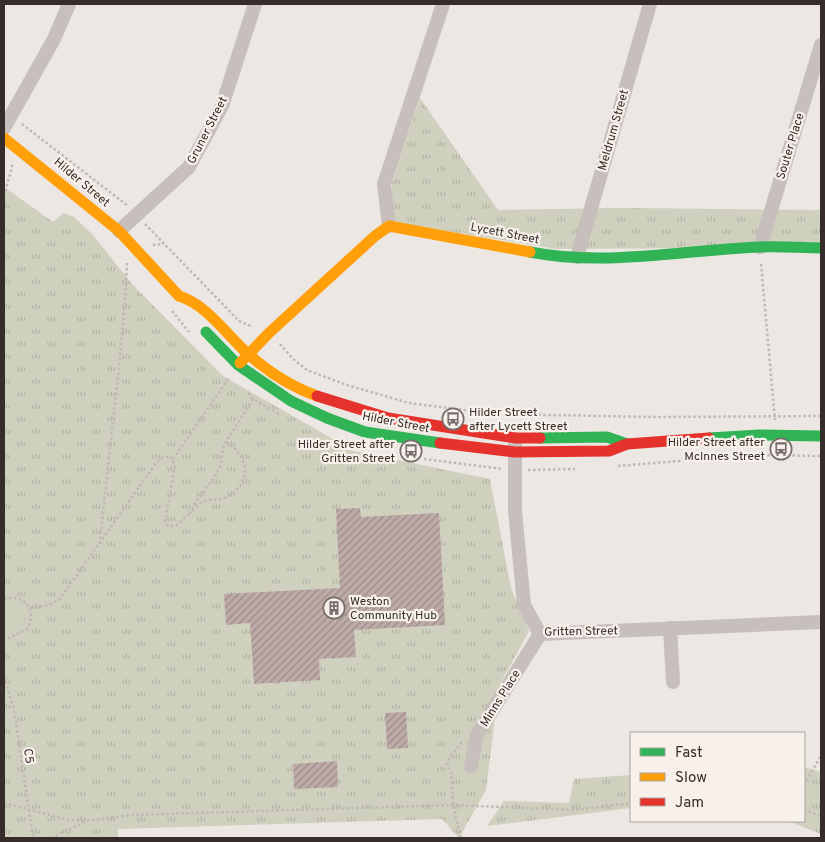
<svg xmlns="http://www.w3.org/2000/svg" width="825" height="842" font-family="Overpass,sans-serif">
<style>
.grass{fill:url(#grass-tufts)}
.pitch{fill:#cfd0be}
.building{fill:url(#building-hatch)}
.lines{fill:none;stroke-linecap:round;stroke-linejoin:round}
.path{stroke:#bfb8b4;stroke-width:2.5;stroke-dasharray:2.5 2.5;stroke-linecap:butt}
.street{stroke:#c6bfbc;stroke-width:14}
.fast{stroke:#30b455;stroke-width:11}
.slow{stroke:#ff9f0a;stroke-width:11}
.jam{stroke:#e5322d;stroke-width:11}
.labels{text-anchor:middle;stroke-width:4.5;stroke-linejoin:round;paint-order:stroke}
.street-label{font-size:12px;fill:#362d2a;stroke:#f8f1eb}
.poi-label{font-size:12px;fill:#362d2a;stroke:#f8f1eb;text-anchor:start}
</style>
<defs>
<pattern id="grass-tufts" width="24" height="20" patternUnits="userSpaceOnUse" patternTransform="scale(1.25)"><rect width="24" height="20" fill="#cfd0be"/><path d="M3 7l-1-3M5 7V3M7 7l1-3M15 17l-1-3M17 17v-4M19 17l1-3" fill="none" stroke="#b2b3a3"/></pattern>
<pattern id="building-hatch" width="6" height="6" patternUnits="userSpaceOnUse" patternTransform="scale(1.25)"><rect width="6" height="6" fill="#beaaa6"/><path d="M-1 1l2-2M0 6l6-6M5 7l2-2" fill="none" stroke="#9b8b87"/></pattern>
</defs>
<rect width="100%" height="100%" fill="#ece7e3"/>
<!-- grass -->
<g class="grass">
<path d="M420 98 498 210 628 208 821 210V247L557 249 391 222 392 183Z"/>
<path d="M4 187 53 222 64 213 74 217 92 234 133 285 223 376 347 447 344 449 490 479 511 588 529 631 499 686 486 790 459 838 442 819 118 829V838H4Z"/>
<path d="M804 767 821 772V834L788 821H804Z"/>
<path d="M631 775V808L487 826 504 801 569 803 574 779Z"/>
</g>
<!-- pitch -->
<path class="pitch" d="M6 600 19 603C26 611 26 620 22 629L4 637V601Z"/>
<!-- building -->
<g class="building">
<path d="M360 508 361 517 439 513 445 625 354 630 356 657 319 659 320 680 254 684 250 623 226 625 224 594 340 588 336 509Z"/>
<path d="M406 712 408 748 387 749 385 713Z"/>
<path d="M337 761 338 787 294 789 293 764Z"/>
</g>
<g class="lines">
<!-- path -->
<g class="path">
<path d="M22 124 128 206"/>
<path d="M4 196 13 163"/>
<path d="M4 200V207"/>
<path d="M145 224 239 321 253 327"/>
<path d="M153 245 164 244"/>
<path d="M761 264 775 420"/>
<path d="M172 311 189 332"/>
<path d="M280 344 293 359 307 370 347 385 409 403 496 414 655 417 821 416"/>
<path d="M248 393 253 399 281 415"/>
<path d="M226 442C249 456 253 482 227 497 220 501 212 498 205 501 199 503 194 509 190 513 197 497 211 485 219 469 223 460 221 450 226 442L253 399 254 398"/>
<path d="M173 459 229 378"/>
<path d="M424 459 503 469"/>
<path d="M618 466 753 455 821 456"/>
<path d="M528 470 575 469"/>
<path d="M100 544C108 450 123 357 127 263"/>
<path d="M4 599C24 592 39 612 26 630L4 640"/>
<path d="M30 608 49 605 60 599 156 463 162 458 170 456 175 465 165 521 168 526 177 525 190 513"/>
<path d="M4 677 14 709 33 838"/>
<path d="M804 785 821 756"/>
<path d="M4 803 69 820 86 821 131 815 453 805 575 810 631 803"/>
<path d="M804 810 821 816"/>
<path d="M51 838 85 822"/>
<path d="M461 838 453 805 451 772 447 765 449 758 462 742"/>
</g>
<!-- street -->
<g class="street">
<path d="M4 128 54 39 69 4"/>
<path d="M389 226 384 184 443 4"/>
<path d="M119 231 189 167 222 106 255 4"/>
<path d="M760 247 821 45"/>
<path d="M577 257 650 4"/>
<path d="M515 444V511L524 605 540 634 821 622"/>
<path d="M670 628 673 682"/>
<path d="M471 766 477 735 540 634"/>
</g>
<!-- fast -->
<g class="fast">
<path d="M530 252C606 267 683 250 760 247 780 246 801 248 821 248"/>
<path d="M206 332 238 365 291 401 327 418 365 432 440 443"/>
<path d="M540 438 607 437 627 444"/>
<path d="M709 438 759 435 821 436"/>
</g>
<!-- slow -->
<g class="slow">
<path d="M4 138 119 231 179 296C206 304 226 334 247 353 267 371 292 387 317 396"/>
<path d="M240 363 270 332 375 236 389 226 530 252"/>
</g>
<!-- jam -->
<g class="jam">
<path d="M317 396 388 418 516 438H540"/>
<path d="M440 443 515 452 609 451 627 444 709 438"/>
</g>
</g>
<!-- icons -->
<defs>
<g id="bus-ring" transform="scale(1.125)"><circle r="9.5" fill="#f8f1eb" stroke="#766e6b" stroke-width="1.5"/><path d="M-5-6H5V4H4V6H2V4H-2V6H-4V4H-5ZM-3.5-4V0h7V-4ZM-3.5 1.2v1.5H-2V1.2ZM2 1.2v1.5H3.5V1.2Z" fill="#766e6b"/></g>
<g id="building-ring" transform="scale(1.125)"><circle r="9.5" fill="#f8f1eb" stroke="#766e6b" stroke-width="1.5"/><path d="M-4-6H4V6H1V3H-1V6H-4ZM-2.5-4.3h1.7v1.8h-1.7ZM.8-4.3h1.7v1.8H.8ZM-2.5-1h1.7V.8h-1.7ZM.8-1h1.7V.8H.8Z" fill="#766e6b"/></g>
</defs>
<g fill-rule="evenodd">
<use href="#bus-ring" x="453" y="419"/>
<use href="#bus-ring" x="781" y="449"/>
<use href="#bus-ring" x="411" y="451"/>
<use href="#building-ring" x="334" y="608"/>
</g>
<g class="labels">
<!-- street labels -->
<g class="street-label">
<text transform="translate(207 130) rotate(-63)" y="4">Gruner Street</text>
<text transform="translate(613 130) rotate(-74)" y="4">Meldrum Street</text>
<text transform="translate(790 146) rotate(-73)" y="4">Souter Place</text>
<text transform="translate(82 182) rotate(40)" y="4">Hilder Street</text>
<text transform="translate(505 233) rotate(11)" y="4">Lycett Street</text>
<text transform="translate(396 422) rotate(11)" y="4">Hilder Street</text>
<text transform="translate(581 631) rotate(-1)" y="4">Gritten Street</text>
<text transform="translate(500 698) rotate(-58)" y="4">Minns Place</text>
<text transform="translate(29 756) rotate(82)" y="4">C5</text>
</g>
<!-- poi labels -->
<g class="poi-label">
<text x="469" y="416">Hilder Street<tspan x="469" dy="14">after Lycett Street</tspan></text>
<text x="765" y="446" text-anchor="end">Hilder Street after<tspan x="765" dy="14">McInnes Street</tspan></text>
<text x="395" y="448" text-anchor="end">Hilder Street after<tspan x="395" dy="14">Gritten Street</tspan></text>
<text x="350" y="605">Weston<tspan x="350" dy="14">Community Hub</tspan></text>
</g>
</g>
<!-- border -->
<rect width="825" height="842" fill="none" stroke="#362d2a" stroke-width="10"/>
<!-- legend -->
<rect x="630" y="732" width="175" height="90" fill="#f8f1eb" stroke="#aaa39e"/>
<rect x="640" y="748" width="25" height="8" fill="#30b455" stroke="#aaa39e"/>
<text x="675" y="757" font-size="15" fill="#362d2a">Fast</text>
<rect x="640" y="773" width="25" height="8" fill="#ff9f0a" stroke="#aaa39e"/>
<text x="675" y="782" font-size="15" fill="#362d2a">Slow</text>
<rect x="640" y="798" width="25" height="8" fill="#e5322d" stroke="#aaa39e"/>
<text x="675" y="807" font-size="15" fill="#362d2a">Jam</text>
</svg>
